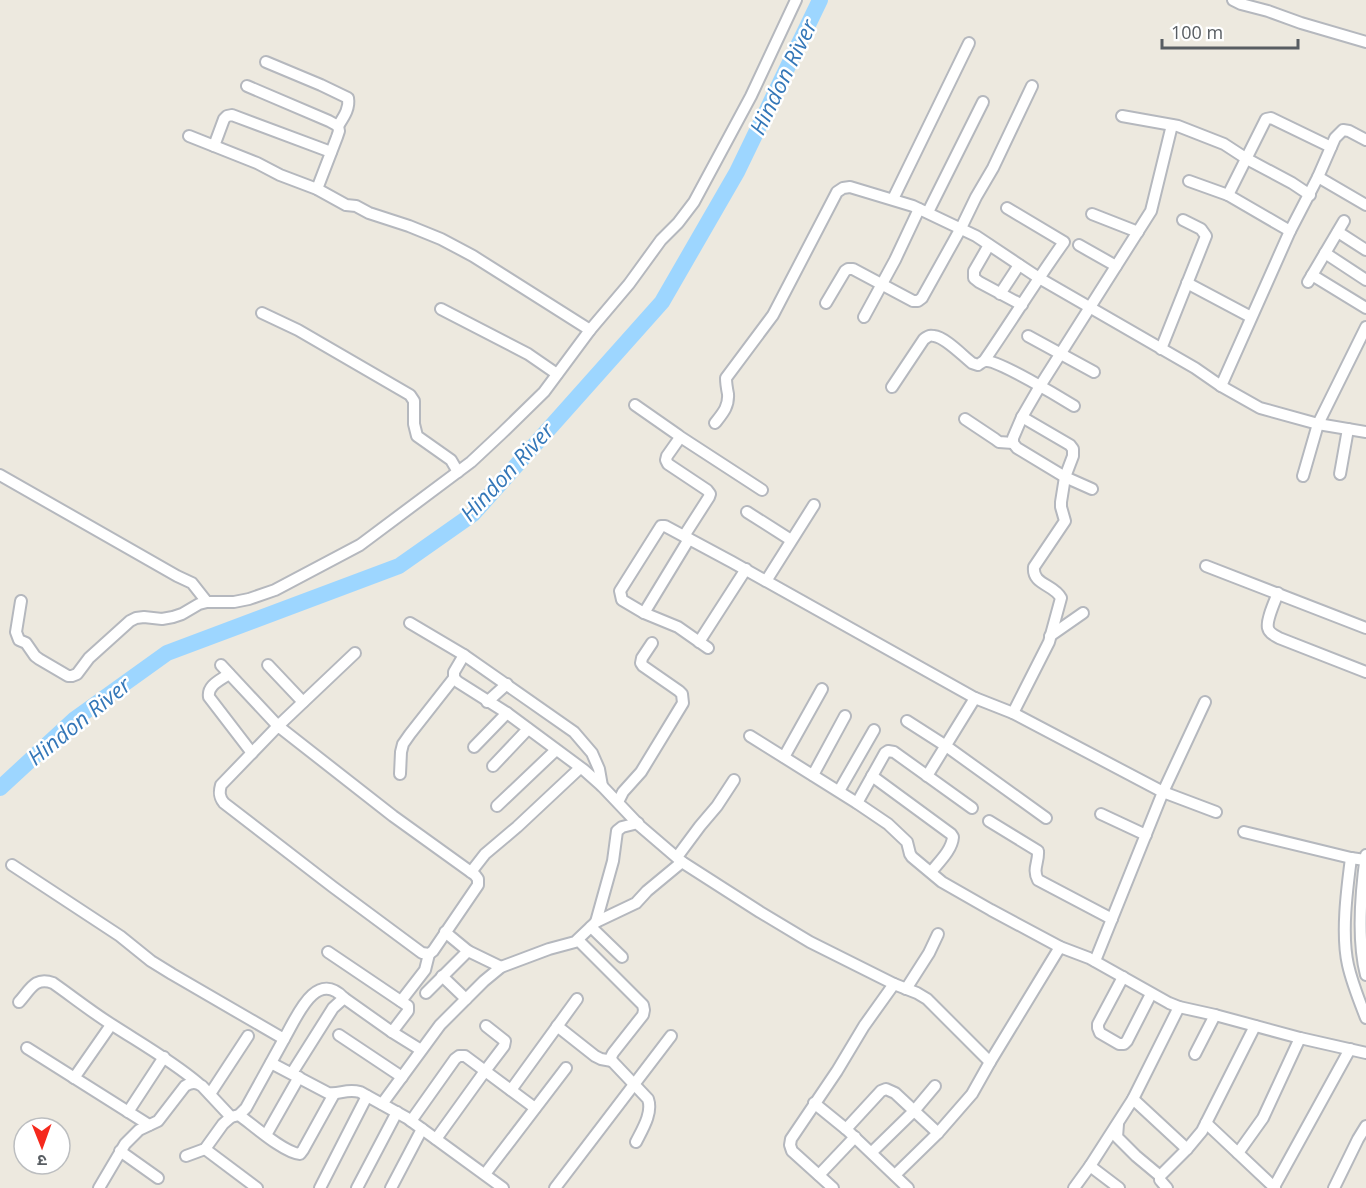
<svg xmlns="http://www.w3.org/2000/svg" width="1366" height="1188" font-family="'Open Sans','Noto Sans Devanagari',sans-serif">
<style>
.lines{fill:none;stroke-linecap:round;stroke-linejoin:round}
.river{stroke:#9dd6ff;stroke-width:16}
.minor-casing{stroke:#b5b8be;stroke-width:14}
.minor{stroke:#fff;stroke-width:10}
.labels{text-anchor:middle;stroke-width:5;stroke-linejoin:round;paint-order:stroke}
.water-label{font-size:22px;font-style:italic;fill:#3477b8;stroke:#fff}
</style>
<rect width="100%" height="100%" fill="#ede9df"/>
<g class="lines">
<!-- river -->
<path class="river" d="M0 788 75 719 167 653 399 566 473 514 662 302 737 172 820 0"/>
<!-- minor casing -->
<g class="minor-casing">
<g id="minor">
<path d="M1233 0 1241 4 1268 11 1301 23 1366 42"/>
<path d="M266 62 321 85 348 98C350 109 343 118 338 126"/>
<path d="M247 86 329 121 338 126 339 131 337 137 317 189"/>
<path d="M1122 116 1178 126 1224 144 1247 159 1292 183 1310 195"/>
<path d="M189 136 257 163 280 175 317 189 346 205 356 206 369 213 409 226 441 239 473 256 590 330"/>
<path d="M214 146 224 119 227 116 232 115 331 152"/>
<path d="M1318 177 1366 205"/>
<path d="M1189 181 1228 195 1290 231"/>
<path d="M1228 195 1266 119 1271 118 1331 147"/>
<path d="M893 199 969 43"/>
<path d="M928 212 983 102"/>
<path d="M1092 214 1138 232"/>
<path d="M1338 232 1366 250"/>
<path d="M989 245 974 271V278L979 282 1022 305"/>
<path d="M1079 245 1116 266"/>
<path d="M1325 253 1366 280"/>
<path d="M1312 275 1366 308"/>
<path d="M1308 282 1344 221"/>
<path d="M1187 283 1251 317"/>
<path d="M1000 294 1019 265"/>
<path d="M826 303 845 271 848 269H853L913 301H918L922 298 961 228 976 197 993 168 1032 86"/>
<path d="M441 309 528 354 557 374"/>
<path d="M262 313 298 330 410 395 414 401V424L417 436 451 460 458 472"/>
<path d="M864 317 895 260 919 209"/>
<path d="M1028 336 1094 372"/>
<path d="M1161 349 1206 236 1201 229 1183 220"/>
<path d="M984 361C1011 322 1036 281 1064 242L1007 208"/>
<path d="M1221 386 1290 231 1318 177 1335 138 1343 130 1349 131 1366 140"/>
<path d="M892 387 924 339C929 336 929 335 934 336 945 337 963 356 972 363L978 365C981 363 983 361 986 361 998 360 1061 398 1074 406"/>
<path d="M635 405 678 435 679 439 667 456 666 460 668 464 707 490 710 494 709 497 684 536"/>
<path d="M965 419 995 439 999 442 1013 443"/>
<path d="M715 423C722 414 729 407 728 394 727 389 726 384 726 378L773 315 837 192 843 188 850 187 913 206 976 236 1039 278 1195 368 1221 386 1260 408 1318 424 1366 432"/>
<path d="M679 436 762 490"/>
<path d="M1340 474 1348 429"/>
<path d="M0 475 177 576 192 583 207 602"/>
<path d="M1303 476 1318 424 1366 327"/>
<path d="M1092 489 1065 477 1017 448 1013 443V438L1022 417 1040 386 1151 211 1172 125"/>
<path d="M747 512 791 540"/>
<path d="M1206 566 1366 628"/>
<path d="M766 581 814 505"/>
<path d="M1278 593C1275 601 1266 620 1268 628 1269 633 1274 635 1279 638L1366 672"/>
<path d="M21 601 16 632 19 640 26 643 35 656 39 659 68 676H72L77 674 89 658 130 621 136 618 144 617 162 619 173 617 182 614 199 604 207 602H234L249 599 275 590 360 545 471 462 502 433 544 392 590 330 629 284 661 240 678 223 694 202 751 96 796 0"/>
<path d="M644 613 689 539"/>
<path d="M410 623 464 655 574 732 592 753 599 769 602 786"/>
<path d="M1050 636 1083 613"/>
<path d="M699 642 746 569"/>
<path d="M708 648 678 627 644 613 622 600 620 591 661 526H665L732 562 975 698 1013 713 1163 792 1216 812"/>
<path d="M464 655 454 672V678L458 682 507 713 584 770 602 786 640 826 682 862 760 912 810 942 894 984 917 993 927 999 990 1062"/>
<path d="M221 665 278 726 393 816 475 875 478 879V885L433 951 429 954 422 953 333 887 224 803C219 797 219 792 221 785L278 726 355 653"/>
<path d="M268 665 303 702"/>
<path d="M229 674C221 680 207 685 209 697L252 753"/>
<path d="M487 702 507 684"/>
<path d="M1013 713 1049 642 1061 598C1054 584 1032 585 1034 567L1065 521 1061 507V502L1065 477 1073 456V449L1070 445 1022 417"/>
<path d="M907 721 946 746 1046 818"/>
<path d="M750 736 857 803 888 824 907 842 910 854 912 857 942 882 991 910 1060 947 1089 958 1169 1003 1179 1007 1215 1015 1300 1038 1366 1053"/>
<path d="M474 747 507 713"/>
<path d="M784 757 822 689"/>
<path d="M493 766 528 729"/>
<path d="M400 774 401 752 403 744 410 734 454 678"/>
<path d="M813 775 845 716"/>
<path d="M872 776 951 834 953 837C952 850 939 862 931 872"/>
<path d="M927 776 975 698"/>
<path d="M839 791 874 730"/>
<path d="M618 802 623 792 641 772 683 703 682 694 679 691 643 666 641 663 642 658 652 643"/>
<path d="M857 803 885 753 888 751 894 752 972 808"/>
<path d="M497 806 556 750"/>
<path d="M1101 814 1146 835"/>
<path d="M989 821 1038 851C1039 862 1032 869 1038 880L1112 919"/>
<path d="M1244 832 1351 858 1365 860"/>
<path d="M1366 855C1361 891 1357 940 1366 975"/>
<path d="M677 857 700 826 717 806 734 780"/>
<path d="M1351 858C1347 889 1341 934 1348 965 1352 983 1359 1000 1366 1018"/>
<path d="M12 865 120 936 151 961 172 974 284 1039C296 1019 315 968 344 998L392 1032 421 1050"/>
<path d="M471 872 485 854 517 827 580 768"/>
<path d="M596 922 613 861 617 831 622 827 638 823"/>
<path d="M591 927 622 957"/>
<path d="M445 932 468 951"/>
<path d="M578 940 643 1005 644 1010 643 1015 613 1053 611 1057 612 1061 648 1099C653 1113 642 1130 636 1142"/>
<path d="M328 952 408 1006V1011L392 1032"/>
<path d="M1095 961 1163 792 1205 702"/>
<path d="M442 976 466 999"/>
<path d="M1123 977 1098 1024V1028L1100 1033 1119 1044H1124L1127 1041 1151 994"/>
<path d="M906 989 929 953 938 934"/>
<path d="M426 993 468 951 501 967"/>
<path d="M401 1001 425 970 429 954"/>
<path d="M19 1002C30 990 35 976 53 983 73 997 93 1013 114 1026 142 1044 172 1061 198 1083"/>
<path d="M557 1026 595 1056 601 1059 612 1061"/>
<path d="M339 1035 402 1077"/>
<path d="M27 1048 149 1125"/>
<path d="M1195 1054 1215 1015"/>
<path d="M271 1063 328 1093C340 1095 346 1088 360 1092L407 1118 503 1188"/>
<path d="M292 1073 333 1008 344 998"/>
<path d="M74 1078 111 1025"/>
<path d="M511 1090 577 999"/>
<path d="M210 1094 248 1036"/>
<path d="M1133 1099 1187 1149"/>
<path d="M814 1103 846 1129 908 1188"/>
<path d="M382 1104 440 1025 484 981 501 967 549 949 575 942 596 922 636 903 647 891 682 862"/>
<path d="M128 1112 164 1057"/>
<path d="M239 1115C253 1125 284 1153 300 1154L303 1150 334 1094"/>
<path d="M411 1121 455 1059 459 1056H465L535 1108"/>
<path d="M1206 1123 1275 1188"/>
<path d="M1118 1124 1117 1137 1136 1156 1160 1176"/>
<path d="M846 1129 881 1091 886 1089 895 1093 938 1133"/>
<path d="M266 1135 299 1077"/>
<path d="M436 1139 485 1071 504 1046 505 1041 486 1026"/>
<path d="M205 1149 257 1188"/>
<path d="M120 1151 158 1178"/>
<path d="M872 1152 914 1111 935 1086"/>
<path d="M1238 1153 1263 1118 1300 1038"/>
<path d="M186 1156 205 1149 223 1124 231 1117 239 1115 246 1108 284 1039"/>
<path d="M1090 1166 1119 1188"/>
<path d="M485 1174 566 1068"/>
<path d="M819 1175 855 1137"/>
<path d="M895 1175 938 1133 972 1094 990 1062 1060 947"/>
<path d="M1274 1187 1350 1049"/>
<path d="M99 1188 125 1144 139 1130 158 1121 185 1086C192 1082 196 1082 202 1086L231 1117"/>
<path d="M320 1188 367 1096"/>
<path d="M357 1188 397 1112"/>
<path d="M391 1188 422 1129"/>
<path d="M555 1188 671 1036"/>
<path d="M833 1188 792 1151 790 1145 791 1139 837 1071 864 1026 894 984"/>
<path d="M1074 1188 1090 1166 1133 1099 1179 1007"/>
<path d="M1167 1188 1160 1180V1176L1187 1149 1202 1131 1255 1026"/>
<path d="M1334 1188 1358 1139 1366 1126"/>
</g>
</g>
<!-- minor -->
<use href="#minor" class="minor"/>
</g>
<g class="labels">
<!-- water labels -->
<g class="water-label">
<text transform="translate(783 77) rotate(-64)" y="8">Hindon River</text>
<text transform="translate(507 472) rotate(-47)" y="8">Hindon River</text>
<text transform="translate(79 721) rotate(-39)" y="8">Hindon River</text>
</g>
</g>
<!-- north arrow -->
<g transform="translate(42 1146) rotate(179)"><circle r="28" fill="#ffffff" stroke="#bcbec0" stroke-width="1.5"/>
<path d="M0-4.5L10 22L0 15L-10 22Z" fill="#f5291d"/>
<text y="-9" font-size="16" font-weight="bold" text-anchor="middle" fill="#585d62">उ</text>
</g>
<!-- scale -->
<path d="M1162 39v9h136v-9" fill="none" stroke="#585d62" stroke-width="3"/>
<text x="1171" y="39" font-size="18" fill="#585d62" stroke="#ffffff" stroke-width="4.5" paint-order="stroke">100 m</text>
</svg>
